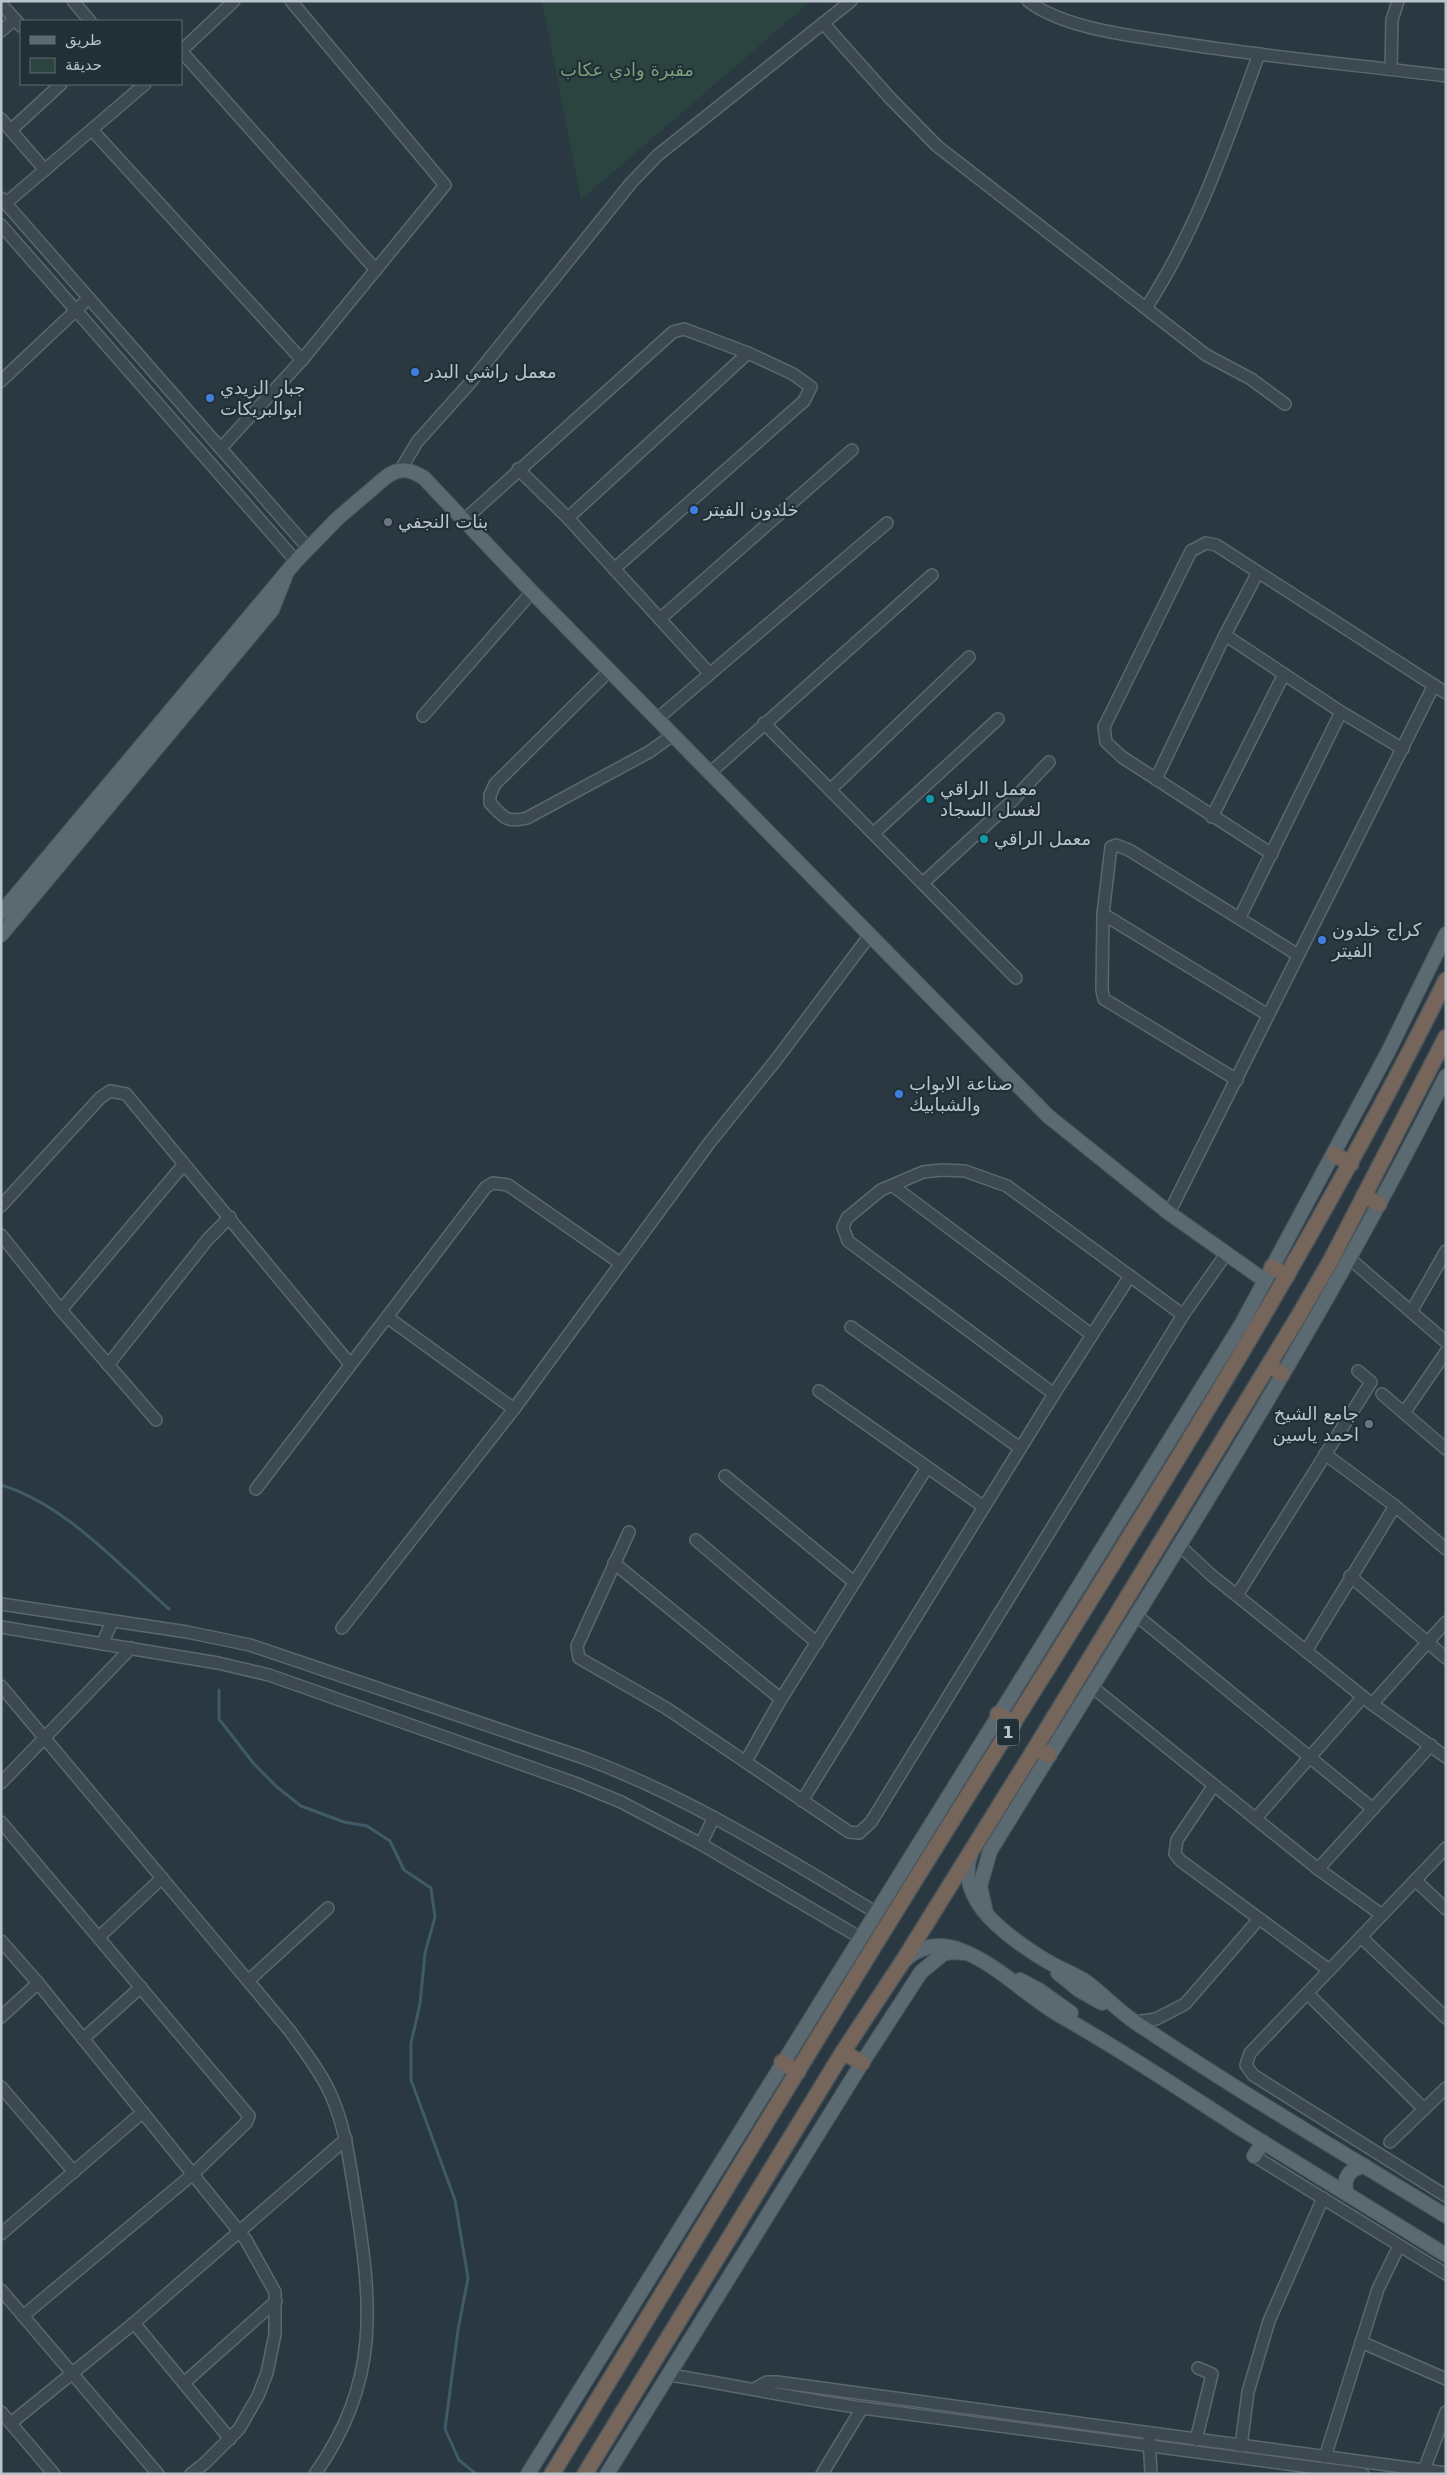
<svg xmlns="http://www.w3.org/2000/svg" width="1447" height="2475" font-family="'DejaVu Sans',Vazirmatn,sans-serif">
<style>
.green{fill:#2c4440}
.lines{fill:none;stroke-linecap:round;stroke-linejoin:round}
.stream{stroke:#405a68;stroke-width:3}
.minor-casing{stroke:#5b676e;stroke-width:14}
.major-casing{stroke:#49565d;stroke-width:16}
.highway-casing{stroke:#47545b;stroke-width:18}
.minor{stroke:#3d4951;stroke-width:11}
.major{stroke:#5b6970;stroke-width:14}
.highway{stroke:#76655a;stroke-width:15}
.shop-dot{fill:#3f7fe0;stroke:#212f36;stroke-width:2}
.worship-dot{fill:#6b7280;stroke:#212f36;stroke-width:2}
.culture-dot{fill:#0f9aa8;stroke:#212f36;stroke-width:2}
.labels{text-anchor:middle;stroke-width:4.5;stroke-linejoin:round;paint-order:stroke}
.shield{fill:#212f36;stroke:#8c979e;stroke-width:1}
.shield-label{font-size:16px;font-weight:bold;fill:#bac4cb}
.park-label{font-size:18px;fill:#7a9f7a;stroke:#212f36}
.poi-label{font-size:18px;fill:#bac4cb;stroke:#212f36;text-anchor:start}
</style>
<rect width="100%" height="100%" fill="#293841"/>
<!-- green -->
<path class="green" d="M542 1H811L581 200Z"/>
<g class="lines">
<!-- stream -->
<g class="stream">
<path d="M1 1485C65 1504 120 1566 169 1609"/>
<path d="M219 1690V1719L254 1764 277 1787 301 1806 344 1822 367 1826 390 1841 404 1870 431 1888 435 1917 425 1953 420 2004 411 2043V2080L455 2200 468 2278 458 2330 445 2429 459 2460 476 2474"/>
</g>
<!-- minor casing -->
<g class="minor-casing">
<g id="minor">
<path d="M73 1 90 21"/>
<path d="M1028 1C1064 29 1134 36 1179 43 1268 57 1357 65 1446 76"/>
<path d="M1 4 21 26"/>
<path d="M823 23 890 98 937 146 1206 355 1251 379 1285 404"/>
<path d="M1 31 15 19"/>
<path d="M181 51 376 270"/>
<path d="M181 51 234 1"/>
<path d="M1391 69 1392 20 1398 1"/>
<path d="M1 119 45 170"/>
<path d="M11 130 61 84"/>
<path d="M92 130 302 360"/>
<path d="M1 198 308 548"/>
<path d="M6 203 145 84"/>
<path d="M1 225 296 561"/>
<path d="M1146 308C1197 230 1227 141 1259 54"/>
<path d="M1 381 89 298"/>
<path d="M221 448 302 360 445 185 291 1"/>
<path d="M401 469 417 442 469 384 631 183 658 155 851 1"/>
<path d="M518 469 568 518 709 673"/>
<path d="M568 518 748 353"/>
<path d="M464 520 673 332 684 329 748 353 793 374 811 387 804 401 614 569"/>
<path d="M661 618 852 450"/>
<path d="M1225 635 1341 712 1403 749"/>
<path d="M610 670 495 784 490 795V803C504 818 507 823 527 818L649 752 673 735"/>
<path d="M423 716 532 592"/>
<path d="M657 719 887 523"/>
<path d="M764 723 1016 978"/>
<path d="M711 772 932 575"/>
<path d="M1156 779 1225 635 1257 574"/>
<path d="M830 790 969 657"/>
<path d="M1212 817 1284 674"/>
<path d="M874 833 998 719"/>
<path d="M1272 854 1122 757 1106 742 1104 727 1191 551 1206 543 1216 545 1446 693"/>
<path d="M923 883 1010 803 1049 762"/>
<path d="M1103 914 1268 1015"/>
<path d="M1240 917 1341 712"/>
<path d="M1237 1080 1104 999 1102 990 1103 914 1111 847 1116 845 1129 850 1298 955"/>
<path d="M893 1186 1092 1335"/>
<path d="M1 1206 100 1098 110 1091 126 1094 350 1364"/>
<path d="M1169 1213 1434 685"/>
<path d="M1 1235 61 1310 156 1420"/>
<path d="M1349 1258 1446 1342"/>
<path d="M61 1310 184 1164"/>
<path d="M1411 1312 1446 1251"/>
<path d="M387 1317 514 1409"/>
<path d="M851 1327 1020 1448"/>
<path d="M108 1365 208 1239 230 1217"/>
<path d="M819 1391 984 1507"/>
<path d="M1054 1394 848 1241 843 1227 847 1218 881 1190 923 1172 942 1170 965 1171 1007 1186 1183 1315"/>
<path d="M1382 1394 1446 1449"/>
<path d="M1404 1413 1446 1352"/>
<path d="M1325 1454 1395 1506 1446 1549"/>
<path d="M725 1476 854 1582"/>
<path d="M256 1489 486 1187 493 1183 508 1185 620 1263"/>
<path d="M629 1532 577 1646 579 1658 666 1708 849 1832 859 1833 871 1822 1183 1315 1226 1254"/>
<path d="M696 1540 817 1643"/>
<path d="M1179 1545 1210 1574 1372 1704 1446 1757"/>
<path d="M614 1563 781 1699"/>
<path d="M1350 1576 1446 1658"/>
<path d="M1237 1595 1371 1382 1358 1371"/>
<path d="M1 1604 187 1632 250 1645 584 1758C687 1796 781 1855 875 1912"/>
<path d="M1136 1615 1373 1809"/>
<path d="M1 1627 218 1663 269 1675 575 1783 621 1802 701 1844 859 1937"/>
<path d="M342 1628 514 1409 710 1142 776 1060 870 935"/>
<path d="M102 1644 112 1622"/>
<path d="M1306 1651 1395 1506"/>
<path d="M1 1686 290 2031C304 2051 321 2072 331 2095 346 2129 350 2165 356 2202 372 2306 380 2382 315 2474"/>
<path d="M1091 1686 1318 1869 1382 1915"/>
<path d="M1372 1704 1446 1622"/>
<path d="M746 1761 781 1699 926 1469"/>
<path d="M1 1783 131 1648"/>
<path d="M1214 1785 1177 1840 1175 1854 1181 1861 1329 1970"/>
<path d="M802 1801 1054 1394 1130 1276"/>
<path d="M1256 1818 1363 1697"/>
<path d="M1 1822 249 2116 246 2123 193 2174 23 2316"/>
<path d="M701 1844 714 1817"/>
<path d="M1446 1848 1250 2053 1246 2065 1253 2075 1446 2196"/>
<path d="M1318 1869 1431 1745"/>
<path d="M1415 1880 1446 1909"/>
<path d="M99 1937 162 1878"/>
<path d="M1361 1937 1446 2018"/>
<path d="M1 1941 38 1983 246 2240 275 2292V2334L267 2373 258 2396 239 2429 205 2463 191 2474"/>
<path d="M248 1981 328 1908"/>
<path d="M1307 1993 1424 2109"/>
<path d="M1 2017 38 1983"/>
<path d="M1135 2022 1156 2019 1185 2004 1259 1919"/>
<path d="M83 2039 141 1987"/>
<path d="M1 2087 74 2172"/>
<path d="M1390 2142 1446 2088"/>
<path d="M1254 2156 1446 2274"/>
<path d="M1 2234 143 2112"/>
<path d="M1 2290 158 2474"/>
<path d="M134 2323 230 2439"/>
<path d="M1361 2342 1446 2379"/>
<path d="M670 2375C734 2385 797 2399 862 2408L1363 2474"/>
<path d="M184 2383 276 2301"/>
<path d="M756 2388 767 2382H777L1446 2473"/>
<path d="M1 2412 54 2474"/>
<path d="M11 2423 134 2323 346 2139"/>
<path d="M1149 2438 1151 2474"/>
<path d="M1196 2440 1212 2374 1198 2368"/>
<path d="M1241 2446 1248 2392 1269 2321 1323 2198"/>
<path d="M1325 2457 1378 2289 1399 2246"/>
<path d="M1424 2470 1446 2412"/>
<path d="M822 2474 862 2408"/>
</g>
</g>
<!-- major casing -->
<g class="major-casing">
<g id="major">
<path d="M1 913 296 561 338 518 386 477C400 467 410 469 424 478L532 592 1048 1116 1169 1213 1264 1280"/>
<path d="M1 935 272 610 285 577"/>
<path d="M971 1854C962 1876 973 1899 988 1916 1004 1933 1025 1948 1045 1960 1058 1968 1072 1973 1085 1981 1103 1994 1117 2010 1135 2022 1236 2090 1342 2152 1446 2216"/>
<path d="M986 1913 980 1886 990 1851C1147 1596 1312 1344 1446 1076"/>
<path d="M904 1961C919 1946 940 1942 960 1950 998 1964 1026 1996 1061 2016 1123 2051 1183 2091 1243 2130 1310 2172 1378 2213 1446 2255"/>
<path d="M1058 1973 1079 1990 1102 2003"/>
<path d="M1020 1980 1039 1990 1071 2013"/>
<path d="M1254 2156 1263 2142"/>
<path d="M1347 2194C1342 2179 1349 2168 1365 2166"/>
<path d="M528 2474 1241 1325 1388 1052 1446 934"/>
<path d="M607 2474 862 2063 921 1972 943 1954 953 1952 966 1953"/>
</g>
</g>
<!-- highway casing -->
<g class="highway-casing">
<g id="highway">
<path d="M1334 1154 1351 1164"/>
<path d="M1364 1196 1379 1204"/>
<path d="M1272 1267 1287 1276"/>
<path d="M1269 1365 1282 1374"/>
<path d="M998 1714 1014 1723"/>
<path d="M1036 1747 1049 1755"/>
<path d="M843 2052 862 2063"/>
<path d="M782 2062 798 2072"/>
<path d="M552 2474C684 2260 812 2044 945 1832 1120 1552 1299 1276 1446 980"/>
<path d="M585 2474 843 2052 903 1961 1036 1747 1298 1317 1331 1260 1446 1037"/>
</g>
</g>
<!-- minor -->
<use href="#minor" class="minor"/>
<!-- major -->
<use href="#major" class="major"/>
<!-- highway -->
<use href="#highway" class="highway"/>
</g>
<!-- markers -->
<g class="shop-dot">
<circle cx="415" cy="372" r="5"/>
<circle cx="210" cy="398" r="5"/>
<circle cx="694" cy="510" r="5"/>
<circle cx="1322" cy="940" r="5"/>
<circle cx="899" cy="1094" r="5"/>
</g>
<g class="worship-dot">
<circle cx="388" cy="522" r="5"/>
<circle cx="1369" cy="1424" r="5"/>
</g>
<g class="culture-dot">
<circle cx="930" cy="799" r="5"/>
<circle cx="984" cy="839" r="5"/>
</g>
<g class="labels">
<!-- shield labels -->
<rect class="shield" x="997" y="1718.5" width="22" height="27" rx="4"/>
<g class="shield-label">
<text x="1008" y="1738">1</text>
</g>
<!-- park labels -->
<g class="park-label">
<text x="627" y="76">مقبرة وادي عكاب</text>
</g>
<!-- poi labels -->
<g class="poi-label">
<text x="425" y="378">معمل راشي البدر</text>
<text x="220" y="394">جبار الزيدي<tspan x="220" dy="21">ابوالبريكات</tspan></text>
<text x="704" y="516">خلدون الفيتر</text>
<text x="398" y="528">بنات النجفي</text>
<text x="940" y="795">معمل الراقي<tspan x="940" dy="21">لغسل السجاد</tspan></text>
<text x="994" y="845">معمل الراقي</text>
<text x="1332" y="936">كراج خلدون<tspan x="1332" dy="21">الفيتر</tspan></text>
<text x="909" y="1090">صناعة الابواب<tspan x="909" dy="21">والشبابيك</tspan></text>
<text x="1359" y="1420" text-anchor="end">جامع الشيخ<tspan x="1359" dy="21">احمد ياسين</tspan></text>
</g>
</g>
<!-- border -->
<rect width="1447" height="2475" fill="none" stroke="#bac4cb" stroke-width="5"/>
<!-- legend -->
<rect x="20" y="20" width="162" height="65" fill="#212f36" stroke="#5e6b72"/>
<rect x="30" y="36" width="25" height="8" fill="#5b6970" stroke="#5e6b72"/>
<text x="65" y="45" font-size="15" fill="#bac4cb">طريق</text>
<rect x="30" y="58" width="25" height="15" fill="#2c4440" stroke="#5e6b72"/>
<text x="65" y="70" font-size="15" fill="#bac4cb">حديقة</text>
</svg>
